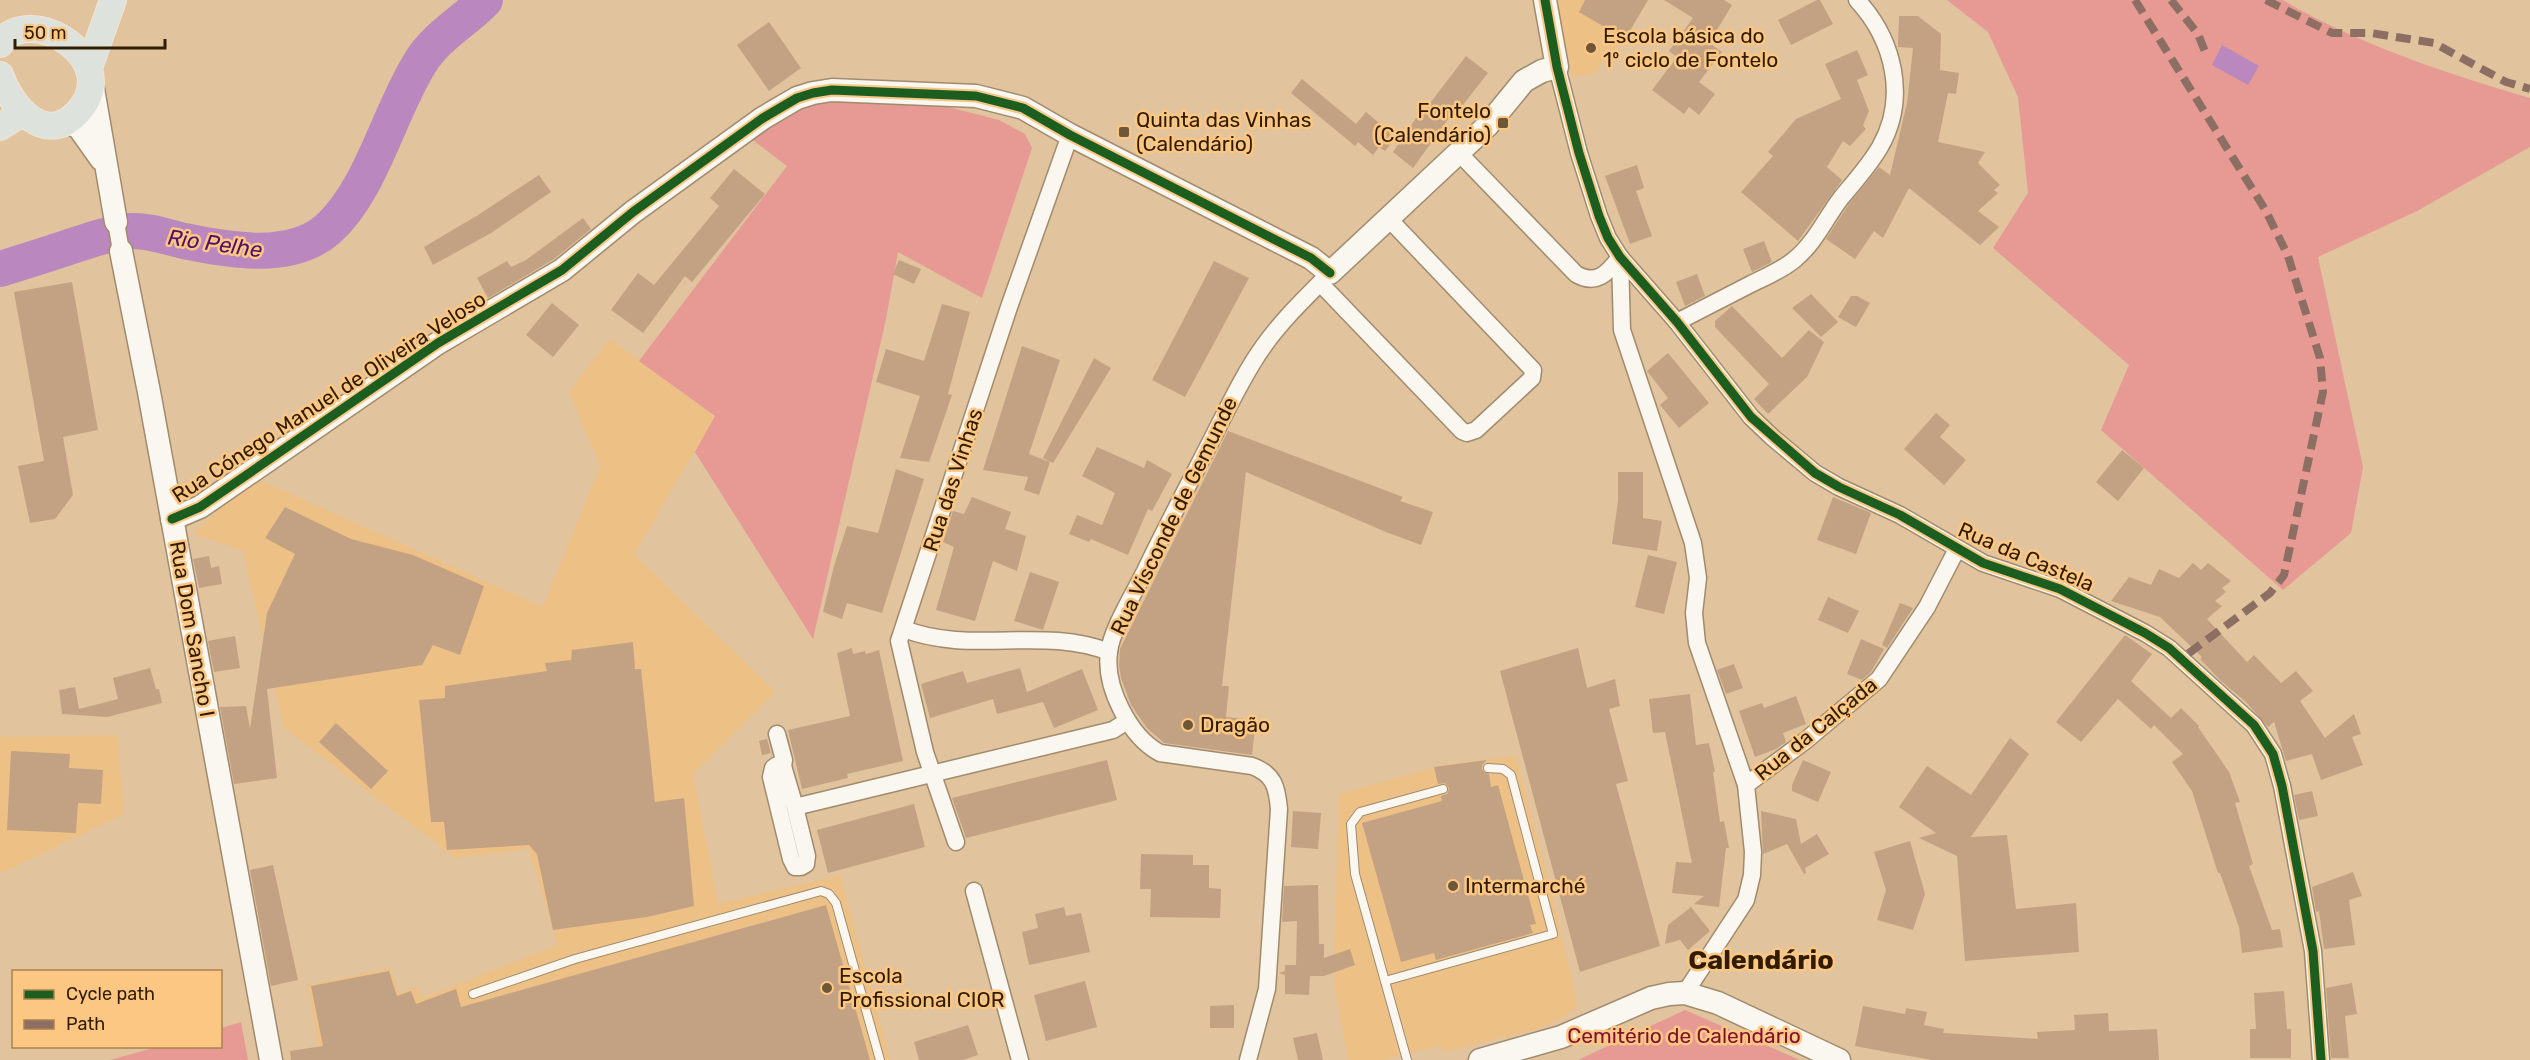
<svg xmlns="http://www.w3.org/2000/svg" width="2530" height="1060" font-family="Rubik,sans-serif">
<style>
.built{fill:#edc086}
.green{fill:#e69a93}
.water{fill:#ba87be}
.lines{fill:none;stroke-linecap:round;stroke-linejoin:round}
.river{stroke:#ba87be;stroke-width:36}
.building{fill:#c3a284}
.lane-casing{stroke:#a18b6c;stroke-width:10}
.street-casing{stroke:#a18b6c;stroke-width:19}
.secondary-casing{stroke:#a18b6c;stroke-width:25}
.primary-casing{stroke:#f2e4d3;stroke-width:28}
.lane{stroke:#faf6f0;stroke-width:8}
.street{stroke:#faf6f0;stroke-width:16}
.secondary{stroke:#faf6f0;stroke-width:22}
.primary{stroke:#dee2dc;stroke-width:26}
.quiet{stroke:#8d6e63;stroke-width:8;stroke-dasharray:15 8;stroke-linecap:butt}
.cycleway-casing{stroke:#fcc683;stroke-width:13}
.cycleway{stroke:#1b5e20;stroke-width:9}
.poi-dot{fill:#6e5638;stroke:#fcc683;stroke-width:2}
.labels{text-anchor:middle;stroke-width:5;stroke-linejoin:round;paint-order:stroke}
.poi-label{font-size:21px;fill:#301c01;stroke:#fcc683;text-anchor:start}
.street-label{font-size:21px;fill:#301c01;stroke:#fcc683}
.park-label{font-size:21px;fill:#821131;stroke:#fcc683}
.water-label{font-size:22px;font-style:italic;fill:#4e116a;stroke:#fcc683}
.district-label{font-size:27px;font-weight:bold;fill:#301c01;stroke:#fcc683}
</style>
<rect width="100%" height="100%" fill="#e1c39e"/>
<!-- built -->
<g class="built">
<path d="M1554 0H1648L1625 39 1605 57 1596 73 1573 77Z"/>
<path d="M610 339 715 417 634 554 775 692 693 774 718 904 840 875 890 1060H321L308 985 390 968 399 993 417 987 422 998 558 945 529 849 456 858 284 728 243 551 193 533 255 478 543 607 600 466 569 391Z"/>
<path d="M117 735 124 814 0 874V737Z"/>
<path d="M1516 756 1558 918 1577 1005 1572 1012 1556 1021 1537 1029 1444 1052 1440 1046 1383 1060H1348L1336 993 1334 973 1339 794 1447 764Z"/>
</g>
<!-- green -->
<g class="green">
<path d="M1947 0H2283C2356 44 2448 74 2530 98V147L2417 211 2318 257 2363 467 2351 533 2283 590 2101 430 2129 365 1993 248 2028 193 2018 97 1988 32Z"/>
<path d="M824 100 944 106 999 120 1025 134 1032 148 982 298 898 252 886 319 813 639 695 452 715 416 639 361 787 166 750 138 797 107Z"/>
<path d="M1685 1010 1800 1060H1578Z"/>
<path d="M241 1022 248 1060H110L157 1047 220 1046 221 1028Z"/>
</g>
<!-- water -->
<path class="water" d="M2222 45 2259 66 2248 85 2212 65Z"/>
<g class="lines">
<!-- river -->
<path class="river" d="M0 269C26 261 52 253 78 244 94 239 113 232 131 231 148 230 167 237 184 241 229 250 291 262 328 229 371 191 389 112 420 63 436 36 464 22 485 0"/>
</g>
<!-- building -->
<g class="building">
<path d="M1585 0H1648L1625 39 1579 12Z"/>
<path d="M1664 0H1724L1732 5 1709 43 1722 52 1699 82 1715 94 1699 115 1689 107 1684 114 1652 90 1677 57 1669 51 1693 18Z"/>
<path d="M1817 0H1820L1833 24 1791 45 1778 20Z"/>
<path d="M1899 16H1918L1941 34 1940 70 1959 73 1956 94 1948 93 1938 142 1985 152 1978 163 2000 185 1994 190 1998 193 1978 211 1999 227 1980 245 1909 188 1883 238 1874 231 1855 259 1826 239 1849 204 1879 167 1890 175 1907 103 1913 48 1898 47Z"/>
<path d="M769 22 801 68 769 91 737 45Z"/>
<path d="M1857 50 1868 75 1857 80 1869 111 1863 125 1866 129 1850 146 1843 141 1827 167 1842 180 1798 241 1741 192 1773 156 1768 152 1796 119 1841 99 1825 64Z"/>
<path d="M1466 56 1488 73 1451 120 1449 118 1413 168 1393 152 1416 118 1418 119Z"/>
<path d="M1302 79 1356 124 1366 112 1396 137 1385 151 1379 147 1373 155 1358 142 1355 146 1291 93Z"/>
<path d="M1637 165 1644 188 1636 191 1652 236 1630 244 1605 176Z"/>
<path d="M734 169 765 194 692 282 685 276 643 333 611 310 638 273 654 285 719 206 710 198Z"/>
<path d="M539 175 551 192 491 233 433 265 424 247 478 215Z"/>
<path d="M583 218 591 229 554 259 488 298 477 278 507 261 511 267 526 260Z"/>
<path d="M1764 241 1772 262 1752 272 1743 249Z"/>
<path d="M899 260 921 269 914 284 893 274Z"/>
<path d="M1214 261 1249 278 1185 397 1152 380Z"/>
<path d="M1697 274 1705 296 1685 306 1676 282Z"/>
<path d="M72 282 98 430 63 437 73 495 55 519 30 523 18 466 44 461 14 292Z"/>
<path d="M1811 294 1838 322 1821 337 1792 308Z"/>
<path d="M1851 296H1857L1870 303 1856 327 1838 317Z"/>
<path d="M552 303 579 325 553 357 526 335Z"/>
<path d="M942 304 970 312 948 394 952 395 929 462 900 458 920 396 876 382 886 349 924 361Z"/>
<path d="M1732 306 1782 358 1809 330 1824 342 1807 377 1768 414 1754 399 1769 384 1715 327V321Z"/>
<path d="M1022 346 1060 360 1029 454 1050 462 1039 495 1024 490 1028 477 983 470Z"/>
<path d="M1668 353 1709 403 1679 428 1660 405 1668 398 1647 371Z"/>
<path d="M1094 358 1111 368 1053 463 1043 458Z"/>
<path d="M1936 413 1950 425 1940 437 1966 460 1944 485 1904 449Z"/>
<path d="M1228 431 1403 497 1400 501 1433 512 1421 545 1386 532 1246 472 1222 686H1229L1226 717 1256 720 1252 755 1164 743 1147 728 1131 705 1121 678 1119 665 1120 649Z"/>
<path d="M1097 447 1144 468 1147 460 1172 474 1152 511 1148 509 1128 555 1091 539 1089 542 1069 534 1077 515 1102 525 1115 493 1082 476Z"/>
<path d="M2122 450 2144 468 2118 501 2096 482Z"/>
<path d="M896 469 924 479 882 613 847 603 842 619 823 612 834 566 847 526 878 533Z"/>
<path d="M1618 472H1643V518L1662 521 1657 551 1612 544 1618 501Z"/>
<path d="M972 497 1011 512 1005 529 1026 536 1017 571 993 561 975 621 936 610 954 547 943 542 953 511 964 514Z"/>
<path d="M1833 497 1871 513 1856 554 1817 540Z"/>
<path d="M285 507 351 539 413 555 484 586 460 655 433 645 422 665 267 689 277 778 234 784 220 707 246 706 250 729 267 613 295 554 265 538Z"/>
<path d="M1648 555 1677 562 1664 614 1635 607Z"/>
<path d="M209 556 211 568 219 566 222 584 199 588 193 559Z"/>
<path d="M2193 563 2201 570 2208 563 2231 581 2222 588 2226 592 2215 601 2222 606 2207 619 2247 662 2254 655 2281 683 2296 671 2313 691 2300 701 2325 738 2354 714 2361 734 2352 737 2363 765 2321 780 2312 754 2286 761 2274 722 2268 727 2246 702 2221 681 2200 659 2202 657 2160 617 2111 601 2129 577 2151 585 2159 569 2179 578Z"/>
<path d="M1030 572 1059 582 1043 630 1014 621Z"/>
<path d="M1828 597 1859 611 1848 633 1818 620Z"/>
<path d="M1900 603 1913 608 1887 648 1882 645Z"/>
<path d="M2125 635 2152 654 2131 681 2171 718 2181 708 2199 726 2198 727 2229 772 2240 802 2235 803 2253 864 2249 866 2272 930 2280 929 2283 947 2242 953 2239 927 2220 873H2218L2192 791 2172 762 2183 754 2154 725 2151 729 2118 699 2081 742 2056 722Z"/>
<path d="M235 636 240 668 214 672 208 641Z"/>
<path d="M1861 639 1884 649 1871 672 1862 680 1847 674Z"/>
<path d="M633 642 635 669H641L655 802 684 798 694 906 647 917 553 930 537 854 529 845 447 850 444 822H431L419 700 445 698V686L547 671 545 663 571 660 572 650Z"/>
<path d="M852 648 853 654 865 651 866 654 879 650 903 761 847 774 848 778 802 789 788 730 850 716 837 653Z"/>
<path d="M1578 648 1587 688 1615 679 1620 706 1609 709 1628 781 1616 784 1660 946 1580 972 1500 671Z"/>
<path d="M1734 664 1743 688 1726 694 1717 670Z"/>
<path d="M150 668 156 689H159L162 703 107 717 62 714 59 690 75 687 79 709 118 699 113 678Z"/>
<path d="M1020 668 1027 692 1082 669 1098 710 1054 728 1043 702 997 714 993 699 930 718 921 684 963 671 967 683Z"/>
<path d="M1690 694 1696 745 1709 743 1715 772H1713L1720 822 1724 821 1729 848H1726L1719 907 1694 904 1704 896 1672 893 1676 862 1692 863 1665 732 1653 733 1649 699Z"/>
<path d="M1796 696 1806 724 1783 733 1786 742 1776 749 1755 757 1739 711 1762 703 1764 708Z"/>
<path d="M336 723 388 771 371 789 319 742Z"/>
<path d="M2010 738 2029 754 1971 837 2007 835 2016 909 2076 903 2079 952 1965 961 1957 856 1919 838 1936 833 1899 807 1927 766 1971 795Z"/>
<path d="M767 739 771 753 762 755 759 741Z"/>
<path d="M11 751 70 754 69 768 103 770 101 804 78 803 76 833 7 830Z"/>
<path d="M1107 760 1117 800 966 838 952 798Z"/>
<path d="M1487 760 1482 765V770L1489 774 1491 787 1498 785 1536 924 1530 925 1533 933 1436 960 1434 953 1401 962 1362 823 1442 801 1441 796 1447 794 1449 788 1445 783 1438 784 1434 767Z"/>
<path d="M1803 760 1831 772 1818 802 1792 791V785Z"/>
<path d="M2312 791 2318 816 2299 820 2294 795Z"/>
<path d="M914 804 925 847 828 873 817 830Z"/>
<path d="M1293 811 1321 813 1318 849 1291 847Z"/>
<path d="M1761 811 1796 819 1801 844 1817 834 1829 854 1805 868 1806 873 1804 874 1787 844 1763 854Z"/>
<path d="M1910 841 1925 894 1913 930 1877 920 1886 890 1874 852Z"/>
<path d="M1141 854 1193 855V865H1209V888L1221 889 1220 918 1150 917 1151 889H1140Z"/>
<path d="M273 865 298 980 271 986 250 870Z"/>
<path d="M2353 872 2362 896 2349 900 2355 945 2324 949 2319 911 2316 912 2312 887Z"/>
<path d="M1318 885 1319 944H1324V958L1350 949 1355 965 1324 976H1310L1309 995 1285 994V975L1279 973 1285 971V965H1296L1297 921 1282 922 1284 886Z"/>
<path d="M826 905 870 1060H291L290 1051 323 1046 311 986 389 971 397 996 411 991 416 1004 456 989 461 1007Z"/>
<path d="M1064 907 1066 916 1081 913 1090 952 1029 965 1022 932 1038 928 1035 914Z"/>
<path d="M1691 907 1710 931 1688 950 1680 940 1665 944 1668 925Z"/>
<path d="M1085 981 1097 1027 1046 1041 1034 995Z"/>
<path d="M2352 983 2357 1014 2345 1016 2349 1058H2331L2326 988Z"/>
<path d="M2284 991 2287 1029H2291V1058H2250V1029H2256L2254 993Z"/>
<path d="M1234 1005V1028H1210V1006Z"/>
<path d="M1863 1006 1905 1014 1906 1008 1927 1012 1924 1025 1944 1029 1943 1033 2038 1039 2037 1032 2075 1030 2074 1015 2108 1013 2109 1031 2157 1029 2159 1060H1932L1892 1053 1855 1046Z"/>
<path d="M968 1025 978 1055 963 1060H919L914 1042Z"/>
<path d="M1317 1033 1323 1060H1298L1293 1038Z"/>
</g>
<g class="lines">
<!-- lane casing -->
<g class="lane-casing">
<g id="lane">
<path d="M1385 981 1553 934 1511 775 1503 769 1488 768"/>
<path d="M473 994 575 959 821 891 829 894 836 903 880 1060"/>
<path d="M1407 1060 1355 874 1351 824 1360 812 1443 789"/>
</g>
</g>
<!-- street casing -->
<g class="street-casing">
<g id="street">
<path d="M1557 67 1579 153 1599 216 1608 238 1620 257 1677 322 1751 417 1772 437 1815 473 1839 487 1900 515 1983 563 2060 589 2145 633 2169 648 2254 725 2273 754 2282 786 2313 951 2321 1060"/>
<path d="M1458 152 1576 274C1596 286 1608 273 1620 257"/>
<path d="M116 222 121 251"/>
<path d="M1620 257 1622 330 1693 543 1698 578 1694 613 1697 643 1746 785 1753 852 1752 875 1746 900 1685 993"/>
<path d="M1320 283 1462 431 1467 433 1476 430 1532 378 1533 370 1389 219"/>
<path d="M1677 322C1702 309 1726 297 1751 284 1765 277 1782 270 1794 260 1815 243 1825 219 1841 198 1855 181 1869 166 1880 147 1908 98 1894 40 1857 0"/>
<path d="M904 629C971 655 1042 626 1109 652"/>
<path d="M777 734 784 760 783 766"/>
<path d="M1746 785 1805 741 1879 679 1927 607 1957 549"/>
<path d="M795 807 783 766 777 765 773 768 771 777 791 859 795 867H801L806 864 807 856 795 807 1113 730 1127 721"/>
<path d="M956 842 925 752 899 641 1009 307 1070 135"/>
<path d="M974 891 1020 1060"/>
<path d="M1248 1060 1267 989 1279 809C1277 787 1274 774 1252 766L1160 753C1130 737 1104 687 1109 652 1111 630 1136 590 1146 569 1167 525 1190 482 1212 439 1228 408 1243 375 1263 347 1282 320 1307 296 1330 273"/>
</g>
</g>
<!-- secondary casing -->
<g class="secondary-casing">
<g id="secondary">
<path d="M91 77 116 222"/>
<path d="M69 122 79 128 101 159"/>
<path d="M121 251 149 392 271 1060"/>
<path d="M172 519 200 507 438 343 562 270 633 212 763 118 797 98 813 93 832 90 976 96 1023 108 1070 135 1311 258 1330 273 1487 126 1524 81 1542 71 1557 67 1545 0"/>
<path d="M1480 1060 1561 1037 1651 998 1669 994 1685 993 1718 1003 1839 1060"/>
</g>
</g>
<!-- primary casing -->
<g class="primary-casing">
<g id="primary">
<path d="M0 44C29 0 127 61 77 113 45 147 11 106 0 75"/>
<path d="M90 65 113 0"/>
<path d="M0 127 22 113"/>
</g>
</g>
<!-- lane -->
<use href="#lane" class="lane"/>
<!-- street -->
<use href="#street" class="street"/>
<!-- secondary -->
<use href="#secondary" class="secondary"/>
<!-- primary -->
<use href="#primary" class="primary"/>
<!-- quiet -->
<g class="quiet">
<path d="M2135 0 2266 211 2288 256 2320 358 2323 392 2284 575 2270 593 2181 659"/>
<path d="M2171 0 2198 34 2206 54"/>
<path d="M2266 0 2332 33H2371L2434 43 2506 82 2530 89"/>
</g>
<!-- cycleway casing -->
<g class="cycleway-casing">
<g id="cycleway">
<path d="M1545 0 1557 67 1579 153 1599 216 1608 238 1620 257 1677 322 1751 417 1815 473 1839 487 1900 515 1983 563 2060 589 2145 633 2169 648 2254 725 2273 754 2282 786 2313 951 2321 1060"/>
<path d="M172 519 200 507 438 343 562 270 633 212 763 118 797 98 813 93 832 90 976 96 1023 108 1070 135 1311 258 1330 273"/>
</g>
</g>
<!-- cycleway -->
<use href="#cycleway" class="cycleway"/>
</g>
<!-- markers -->
<g class="poi-dot">
<circle cx="1591" cy="48" r="6"/>
<rect x="1497" y="117" width="12" height="12" rx="3"/>
<rect x="1118" y="126" width="12" height="12" rx="3"/>
<circle cx="1188" cy="725" r="6"/>
<circle cx="1453" cy="886" r="6"/>
<circle cx="827" cy="988" r="6"/>
</g>
<g class="labels">
<!-- poi labels -->
<g class="poi-label">
<text x="1603" y="43">Escola básica do<tspan x="1603" dy="24">1º ciclo de Fontelo</tspan></text>
<text x="1491" y="118" text-anchor="end">Fontelo<tspan x="1491" dy="24">(Calendário)</tspan></text>
<text x="1136" y="127">Quinta das Vinhas<tspan x="1136" dy="24">(Calendário)</tspan></text>
<text x="1200" y="732">Dragão</text>
<text x="1465" y="893">Intermarché</text>
<text x="839" y="983">Escola<tspan x="839" dy="24">Profissional CIOR</tspan></text>
</g>
<!-- street labels -->
<g class="street-label">
<text transform="translate(329 397) rotate(-33)" y="7">Rua Cónego Manuel de Oliveira Veloso</text>
<text transform="translate(953 480) rotate(-72)" y="7">Rua das Vinhas</text>
<text transform="translate(1174 516) rotate(-64)" y="7">Rua Visconde de Gemunde</text>
<text transform="translate(2026 557) rotate(23)" y="7">Rua da Castela</text>
<text transform="translate(192 629) rotate(80)" y="7">Rua Dom Sancho I</text>
<text transform="translate(1816 729) rotate(-39)" y="7">Rua da Calçada</text>
</g>
<!-- park labels -->
<g class="park-label">
<text x="1684" y="1043">Cemitério de Calendário</text>
</g>
<!-- water labels -->
<g class="water-label">
<text transform="translate(215 243) rotate(8)" y="8">Rio Pelhe</text>
</g>
<!-- district labels -->
<g class="district-label">
<text x="1761" y="969">Calendário</text>
</g>
</g>
<!-- legend -->
<rect x="12" y="970" width="210" height="78" fill="#fcc683" stroke="#aa824f" stroke-width="1.5"/>
<rect x="24" y="990" width="30" height="9" fill="#1b5e20" stroke="#aa824f" stroke-width="1.5"/>
<text x="66" y="1000" font-size="18" fill="#301c01">Cycle path</text>
<rect x="24" y="1020" width="30" height="9" fill="#8d6e63" stroke="#aa824f" stroke-width="1.5"/>
<text x="66" y="1030" font-size="18" fill="#301c01">Path</text>
<!-- scale -->
<path d="M15 39v9h150v-9" fill="none" stroke="#301c01" stroke-width="3"/>
<text x="24" y="39" font-size="18" fill="#301c01" stroke="#fcc683" stroke-width="4.5" paint-order="stroke">50 m</text>
</svg>
